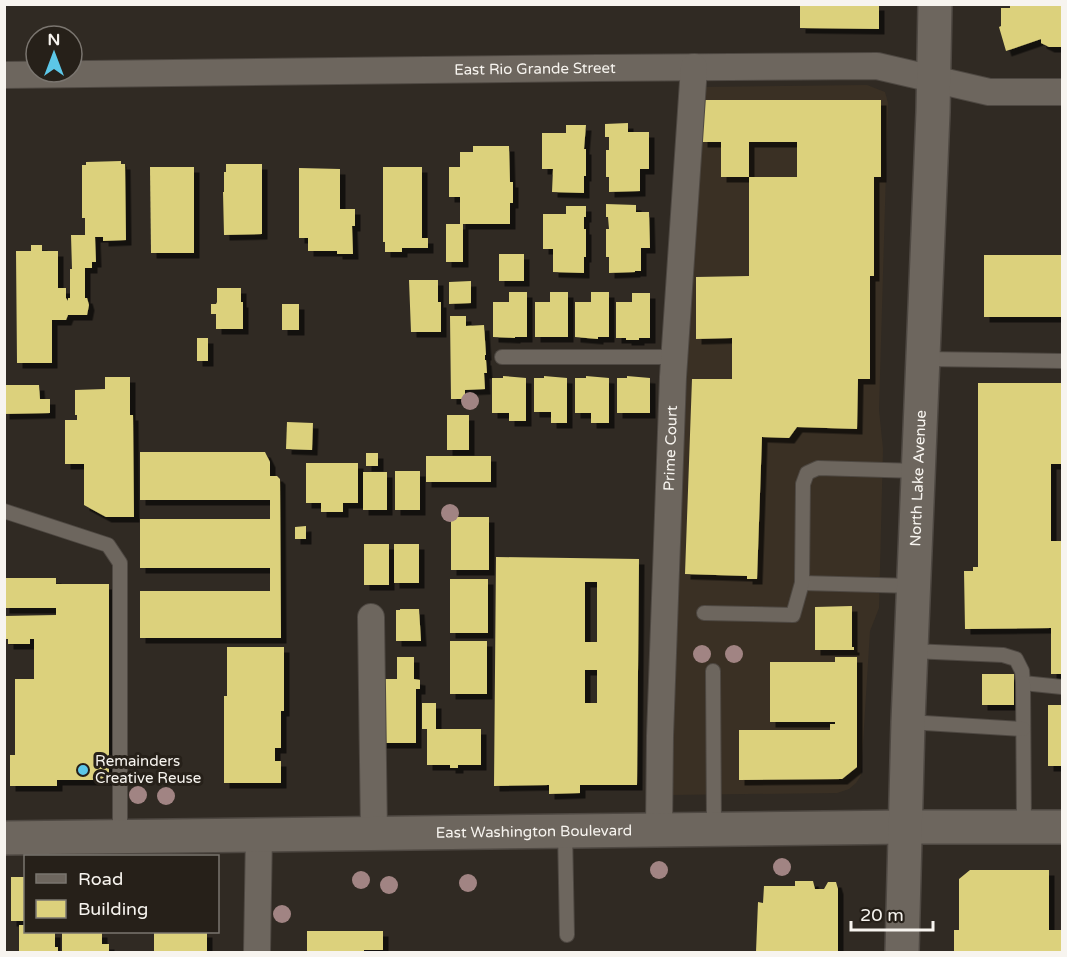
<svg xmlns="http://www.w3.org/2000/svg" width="1067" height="957" font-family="'Varela Round',sans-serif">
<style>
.built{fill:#3a3024}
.building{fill:#dcd17c;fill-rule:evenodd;filter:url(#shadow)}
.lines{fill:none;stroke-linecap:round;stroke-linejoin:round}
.service-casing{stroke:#4e4842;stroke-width:16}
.minor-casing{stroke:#4e4842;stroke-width:28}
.secondary-casing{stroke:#4e4842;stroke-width:36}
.service{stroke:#6d665e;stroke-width:14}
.minor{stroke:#6d665e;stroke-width:26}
.secondary{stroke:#6d665e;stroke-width:33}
.tree{fill:#a18483}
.poi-dot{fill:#5cc7e8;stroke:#262019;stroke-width:2}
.labels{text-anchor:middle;stroke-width:6;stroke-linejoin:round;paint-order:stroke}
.street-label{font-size:15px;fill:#f7f4ef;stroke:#262019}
.poi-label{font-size:15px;fill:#f7f4ef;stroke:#262019;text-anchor:start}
</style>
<defs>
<filter id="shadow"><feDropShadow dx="5.5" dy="5.5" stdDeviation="0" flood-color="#0009"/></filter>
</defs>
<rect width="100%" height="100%" fill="#302a23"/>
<!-- built -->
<path class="built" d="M867 85 885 92 888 103 879 410 883 449 879 608 870 631 861 775 856 783 849 789 837 793 670 795V733L701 87Z"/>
<!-- building -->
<g class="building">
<path d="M1010 4H1062V47H1049L1041 43V39L1006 51 999 27 1001 26V8H1010Z"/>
<path d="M800 5H879V29L800 28Z"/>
<path d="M702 100H881V177H874V276H870V379H858L857 429 797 427 789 438 762 437 757 579H747V576L685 574 692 379H732V338L696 339V277L749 276V177H721V142H702ZM749 142H797V177H749Z"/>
<path d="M628 123V132H649V169H640V191L609 192V177H606V150H609V137H605V124Z"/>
<path d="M566 125H586L584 149H586V176H584V193L552 192 553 169H542V133H566Z"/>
<path d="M473 146H509L510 182H513V203H510V224H463V262H446V224H460V197H449V167H460V152H473Z"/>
<path d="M121 161V164H125L126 240 103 241V237H95L96 262H92V268H85V298H87L89 305 87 315H68L66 320H52V363H17L16 251H31V245H42V251H58V288H66V298L68 301V298H70V269H72L71 235H85V218H82V165H86V162Z"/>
<path d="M226 164H262V234L224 235 223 192H224V172H226Z"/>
<path d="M150 167H194V253H151Z"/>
<path d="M383 167H422V238H428V248H402V252H385V242H383Z"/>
<path d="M299 168 340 169V209H355V226H352L353 254H337V251H308V238H299Z"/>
<path d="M606 204 636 205V212H649L650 248H641V271H635V272L609 273V257H606V229H609L608 217H606Z"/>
<path d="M566 206H586V217H584V229H586V257H584V273L553 272V249H543V214H566Z"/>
<rect x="499" y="254" width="25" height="27"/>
<path d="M984 255H1062L1061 317H984Z"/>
<path d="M409 280H438V302H441V332H411Z"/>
<path d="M471 281V303L449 304V282Z"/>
<path d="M217 288H241V302H243V329H216V314H211V304H216L217 302Z"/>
<path d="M509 292H527V337H515V338L493 337V302H509Z"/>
<path d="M550 292H568V337H535V302H550Z"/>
<path d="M591 292H609V337H598V339L575 337V302H591Z"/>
<path d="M632 293H650V338H639V340H626V338H616V302H632Z"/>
<rect x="282" y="304" width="17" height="26"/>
<path d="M450 316H466V326L484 325 486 355H485V360H486L487 373H484L485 389 465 390V399H451Z"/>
<rect x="197" y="338" width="11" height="23"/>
<path d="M503 376 526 378V421H509V413H492V378H503Z"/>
<path d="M544 376 567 378V423H551V412H534V378H544Z"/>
<path d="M586 376 609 378V423H591V413H575V378H586Z"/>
<path d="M627 376 650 378V413H617V378H627Z"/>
<path d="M105 377H130V415H133L134 517H106L84 505V464H65V420H77V415H75V390L105 389Z"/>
<path d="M978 383H1062V464H1051V541H1061V567H1062V674H1051V628L965 629 964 571H973V567H978Z"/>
<path d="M4 385H39L40 399H50V413L4 414Z"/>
<rect x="447" y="415" width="22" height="35"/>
<path d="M287 422 313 423 312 450 286 449Z"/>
<path d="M140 452H265L270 462V476H277L280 479 281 638H140V591H270V568H140V519H270V500H140Z"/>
<rect x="366" y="453" width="12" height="13"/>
<rect x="426" y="456" width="65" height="26"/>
<path d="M306 463H358V503H343V512H321V503H306Z"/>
<rect x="395" y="471" width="25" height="39"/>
<rect x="363" y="472" width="24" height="38"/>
<rect x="451" y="517" width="38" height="53"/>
<path d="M306 526V539H295V527Z"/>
<rect x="364" y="544" width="25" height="41"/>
<rect x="394" y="544" width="25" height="39"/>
<path d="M496 557 639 559 637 785H580V793L549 794V785L494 786ZM585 582H597V642H585ZM585 670H597V703H585Z"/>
<path d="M4 578H56V584H109V780H57V786H10V755H15V679H34V639H30V644H8V639H4V616L56 615V608H4Z"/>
<rect x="450" y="579" width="38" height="54"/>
<path d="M852 606V647H854V650H815V607Z"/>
<path d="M400 609H419L421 641H396V610H400Z"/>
<rect x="450" y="641" width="37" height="53"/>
<path d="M227 647H284V711H281V748H275V761H281V783H224V696H227Z"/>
<path d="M397 657H414V679L420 680V689H416V743H379V679H397Z"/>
<path d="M835 657H857V767L842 779 739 780V730H830V724H835V722H770V662H835Z"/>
<rect x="982" y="674" width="32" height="31"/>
<path d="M422 703H436V729H481V765H458V768H450V765H427V729H422Z"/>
<rect x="1048" y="705" width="14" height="61"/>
<path d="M970 870H1049V930H1062V952H954V930H959V879Z"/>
<rect x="11" y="877" width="15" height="44"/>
<path d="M795 881H813L815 889H824L828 882H836L838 889V952H756L758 902 763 903 764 886H795Z"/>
<path d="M19 925H26V932H55V947H58V952H19Z"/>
<path d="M307 931H383V950H364V952H307Z"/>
<path d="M62 932H102V944H109V952H62Z"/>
<rect x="154" y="932" width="53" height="20"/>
</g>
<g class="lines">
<!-- service casing -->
<g class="service-casing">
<g id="service">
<path d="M502 357H675"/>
<path d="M923 359 1062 361"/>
<path d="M4 511 108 545 120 563V837"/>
<path d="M802 583 914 586"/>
<path d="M704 613 793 615 802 583 803 484 807 473 818 468 918 471"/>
<path d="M912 651 1003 655 1016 659 1022 671 1023 683 1062 687"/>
<path d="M713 671 714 829"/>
<path d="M1023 683 1024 827"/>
<path d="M908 722 1023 729"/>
<path d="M565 831 567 935"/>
</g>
</g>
<!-- minor casing -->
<g class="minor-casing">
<g id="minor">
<path id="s1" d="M4 75 597 68 877 66 989 92H1062"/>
<path d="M371 617 374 834"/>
<path id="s2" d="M659 830 660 736 673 377 694 67"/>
<path d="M257 952 259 834"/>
</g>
</g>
<!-- secondary casing -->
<g class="secondary-casing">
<g id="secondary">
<path id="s3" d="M4 838 906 827H1062"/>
<path id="s4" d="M902 952 908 722 933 112 935 4"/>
</g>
</g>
<!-- service -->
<use href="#service" class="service"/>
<!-- minor -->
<use href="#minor" class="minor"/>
<!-- secondary -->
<use href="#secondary" class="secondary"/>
</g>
<!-- trees -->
<g class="tree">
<circle cx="470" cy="401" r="9"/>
<circle cx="450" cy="513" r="9"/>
<circle cx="702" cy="654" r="9"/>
<circle cx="734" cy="654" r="9"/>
<circle cx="138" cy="795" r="9"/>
<circle cx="166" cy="796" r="9"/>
<circle cx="782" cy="867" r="9"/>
<circle cx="659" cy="870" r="9"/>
<circle cx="361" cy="880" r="9"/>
<circle cx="468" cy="883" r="9"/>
<circle cx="389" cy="885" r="9"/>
<circle cx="282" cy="914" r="9"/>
</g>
<!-- markers -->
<circle class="poi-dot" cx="83" cy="770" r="6"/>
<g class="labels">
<!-- street labels -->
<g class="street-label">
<text dy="5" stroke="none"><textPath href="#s1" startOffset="531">East Rio Grande Street</textPath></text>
<text dy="5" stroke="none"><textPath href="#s2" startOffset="382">Prime Court</textPath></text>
<text dy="5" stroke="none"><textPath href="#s4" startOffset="474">North Lake Avenue</textPath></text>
<text dy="5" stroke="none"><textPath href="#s3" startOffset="530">East Washington Boulevard</textPath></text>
</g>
<!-- poi labels -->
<g class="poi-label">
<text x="95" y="766">Remainders<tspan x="95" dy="17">Creative Reuse</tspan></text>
</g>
</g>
<!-- border -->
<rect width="1067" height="957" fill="none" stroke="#f7f4ef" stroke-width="12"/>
<!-- legend -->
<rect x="24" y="855" width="195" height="78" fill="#262019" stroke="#7a756f" stroke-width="1.5"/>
<rect x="36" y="874" width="30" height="9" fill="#6d665e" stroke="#7a756f" stroke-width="1.5"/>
<text x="78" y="885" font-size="18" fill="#f7f4ef">Road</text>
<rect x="36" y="900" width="30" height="18" fill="#dcd17c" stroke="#7a756f" stroke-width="1.5"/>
<text x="78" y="915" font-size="18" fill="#f7f4ef">Building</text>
<!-- north arrow -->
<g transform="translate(54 54)"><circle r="28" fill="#262019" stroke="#7a756f" stroke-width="1.5"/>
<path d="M0-4.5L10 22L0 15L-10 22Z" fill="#5cc7e8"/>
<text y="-9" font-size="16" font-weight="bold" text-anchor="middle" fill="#f7f4ef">N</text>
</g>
<!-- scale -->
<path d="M851 921v9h82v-9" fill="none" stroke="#f7f4ef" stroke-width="3"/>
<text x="860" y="921" font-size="18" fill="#f7f4ef" stroke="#262019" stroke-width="4.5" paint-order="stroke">20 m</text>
</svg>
